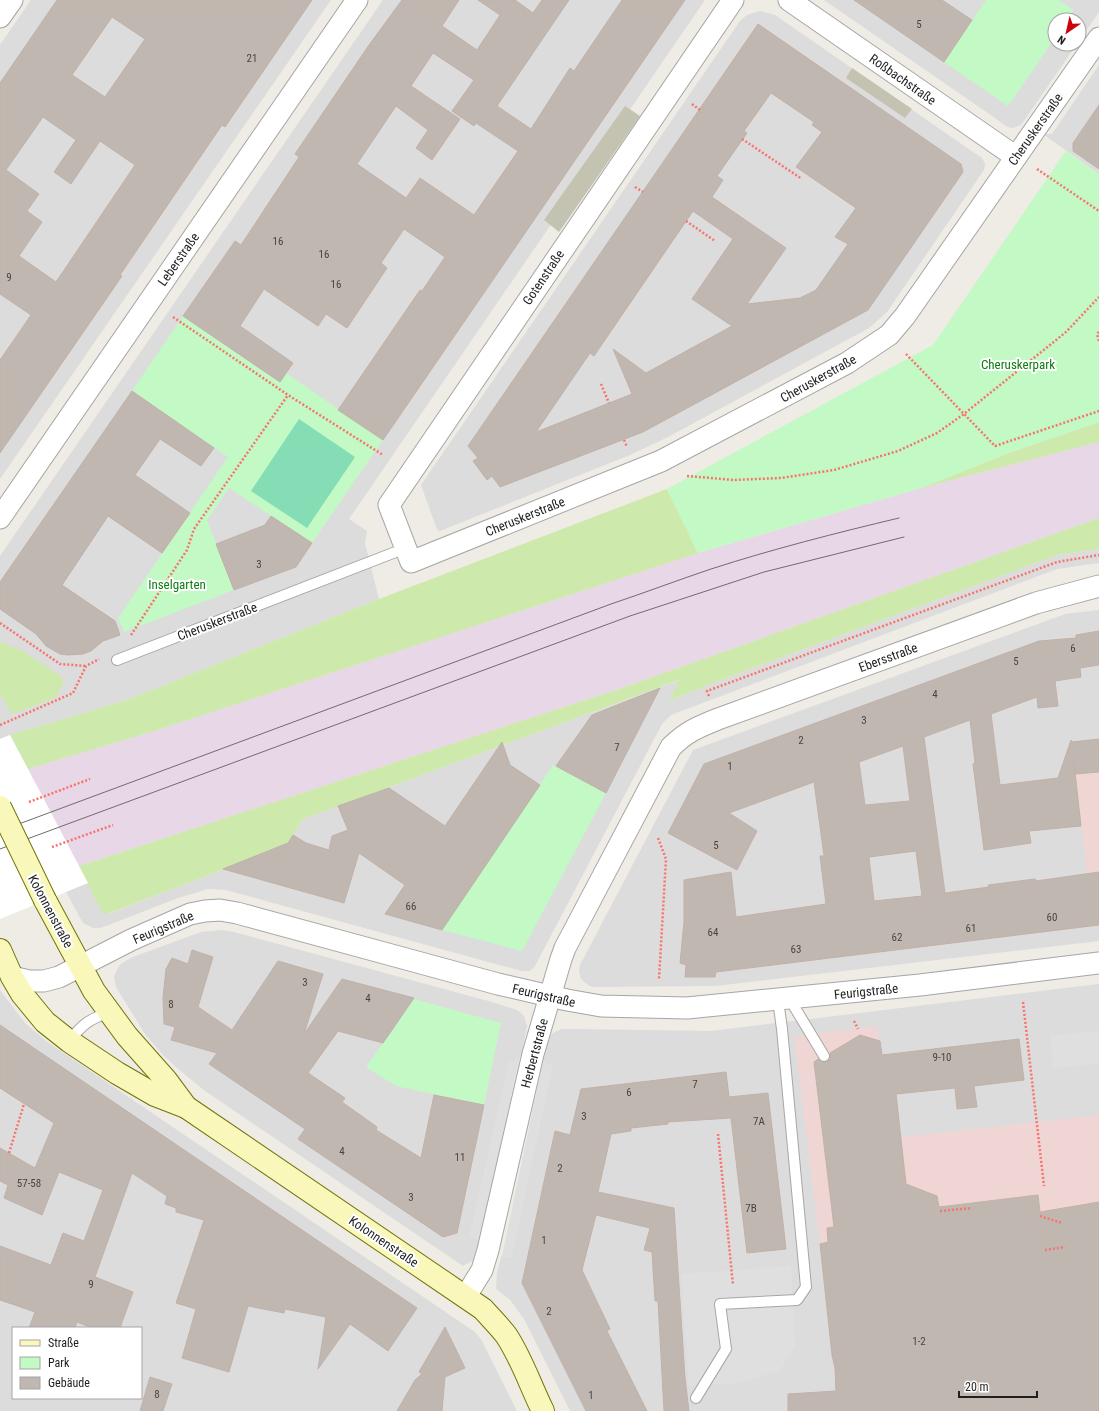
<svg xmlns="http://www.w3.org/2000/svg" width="1099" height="1411" font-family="'Roboto Condensed',sans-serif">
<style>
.residential{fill:#dddcdc;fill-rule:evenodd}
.commercial{fill:#f0d5d5}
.industrial{fill:#e8d7e6}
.construction{fill:#c4c3b1}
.grass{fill:#cde9ac}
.park{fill:#c3f9c4}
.pitch{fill:#84ddb5}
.parking{fill:#dfdfdf}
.pier{fill:#fff}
.building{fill:#c0b7b1;stroke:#c1b1a8;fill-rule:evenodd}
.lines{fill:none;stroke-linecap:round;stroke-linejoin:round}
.lane-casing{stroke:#a6a6a6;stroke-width:12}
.street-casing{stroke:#a6a6a6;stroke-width:23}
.secondary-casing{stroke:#707506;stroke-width:24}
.path{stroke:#f8736e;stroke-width:2.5;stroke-dasharray:2 2;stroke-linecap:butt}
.lane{stroke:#fff;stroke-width:10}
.street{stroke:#fff;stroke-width:21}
.secondary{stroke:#f9f8ba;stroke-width:22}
.tram{stroke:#6d6d6d;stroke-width:1}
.secondary-bridge-casing{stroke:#707506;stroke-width:24;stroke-linecap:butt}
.secondary-bridge{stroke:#f9f8ba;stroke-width:22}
.labels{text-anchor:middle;stroke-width:4;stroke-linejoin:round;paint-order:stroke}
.number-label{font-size:11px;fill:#474544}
.street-label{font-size:13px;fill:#1f1f1f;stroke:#fff}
.park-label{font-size:13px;fill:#0d7d0f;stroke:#fff}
</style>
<rect width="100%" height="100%" fill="#efebe5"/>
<!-- residential -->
<g class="residential">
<path d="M31 0H331L0 479V45Z"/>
<path d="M383 0H705L349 519 367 531 365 543 379 599 127 700 10 735 0 739V556Z"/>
<path d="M824 0H1099V12L1079 41V20H1055V44H1077L1021 125 1013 128 1007 127 995 118Z"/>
<path d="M760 11 775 15 973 152 982 158 985 164 984 170 887 312 869 328 668 437 630 455 440 531H438L432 516 421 485 740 21 747 15Z"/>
<path d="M1099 65V174L1043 134H1052Z"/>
<path d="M1099 549V563L1057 569 671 715 662 724 535 966 530 971H522L503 966 226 890 208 889 178 898 106 926 100 928H93L83 923 66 892 67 843 88 883 101 910 108 914 219 871 286 843 303 819 338 806 680 680 670 700 734 675 1057 555Z"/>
<path d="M1099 610V941L715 986 593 987 588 985 581 979 579 971 580 965 693 750 1065 614Z"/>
<path d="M221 930 234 932 492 1002 517 1010 524 1016 527 1026 522 1052 519 1060 514 1061H510L470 1236 480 1241 474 1260 463 1266 205 1091 177 1068 163 1055 145 1034 116 987 114 976 119 966 122 963 133 957 201 932Z"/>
<path d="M1099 984V1411H570L524 1319 510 1300 496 1289 497 1273 501 1257 502 1256 511 1257 552 1066 547 1065 543 1061 547 1042 551 1035 555 1032 562 1029H576L711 1031Z"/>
<path d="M0 990 25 1023 46 1041 475 1332 482 1341 517 1411H0ZM13 1328H141V1398H13Z"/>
</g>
<!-- commercial -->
<g class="commercial">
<path d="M1099 739V925L1093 926 1075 769Z"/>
<path d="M877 1026 887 1097 900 1137 1099 1115V1411L839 1384 832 1355 820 1244 794 1036Z"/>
</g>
<!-- industrial -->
<path class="industrial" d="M1099 442V518L622 688 79 866 28 769 151 732 698 553 921 488Z"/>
<!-- construction -->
<g class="construction">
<path d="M852 68 912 109 905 118 846 78Z"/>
<path d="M625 106 640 116 559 232 544 220Z"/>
</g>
<!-- grass -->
<g class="grass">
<path d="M1099 422V442L921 488 1009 453Z"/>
<path d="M667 489 698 553 151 732 28 769 10 735 127 700 379 599Z"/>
<path d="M1099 518V549L1057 555 734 675 670 700 679 680 303 819 287 843 219 871 107 914 101 911 79 866 622 688Z"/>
<path d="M0 642 23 651 62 677 63 684 55 698 12 714 0 694Z"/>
</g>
<!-- park -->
<g class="park">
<path d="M986 0H1058L1074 10 1067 20H1055V38L1008 106 944 62Z"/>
<path d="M1066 151 1099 174V422L1009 453 921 488 698 553 667 489 933 345Z"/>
<path d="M183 316 279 382 286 373 383 440 312 543 229 488 207 520 234 590 124 632 118 618 228 457 132 391Z"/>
<path d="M553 765 606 793 522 951 442 930Z"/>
<path d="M414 999 501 1023 484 1105 396 1086 366 1067Z"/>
</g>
<!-- pitch -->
<path class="pitch" d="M299 419 355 457 307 528 251 491Z"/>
<!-- parking -->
<g class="parking">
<path d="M1099 1031V1064L1053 1068 1050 1036Z"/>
<path d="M519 1060 480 1241 470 1236 510 1061H514Z"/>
<path d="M543 1061 547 1065 552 1066 511 1257 502 1256Z"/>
<path d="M791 1266 795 1346 780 1370 739 1383 689 1386 681 1274Z"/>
</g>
<!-- pier -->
<path class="pier" d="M10 735 88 883 0 919V739Z"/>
<!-- building -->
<g class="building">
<path d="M57 0H312L225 127 222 125 120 275 122 276 0 453V360L31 315 0 294V83ZM112 17 145 39 105 97 72 75ZM43 117 76 140 54 172 71 184 100 141 135 165 56 282 19 256 42 222 27 211 39 194 6 170Z"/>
<path d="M402 0H459L442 26 477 50 500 15 478 0H515L533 13 542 0H569L497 106 531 129 570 68 574 71 622 0H685L383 440 338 410 420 290 422 291 445 257 404 229 381 263 387 268 347 328 326 314 318 326 264 289 240 326 293 363 280 382 183 316 235 241 241 245 299 157 295 154 369 45ZM433 53 474 80 452 111 474 126 476 123 518 151 474 215 420 178 406 198 357 164 396 106 428 130 416 148 432 160 460 119 411 86Z"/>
<path d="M854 0H942L972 20 944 62Z"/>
<path d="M758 24 961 164 963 172 868 310 643 432 500 487 492 476 487 480 473 461 478 458 468 446ZM771 93 814 122 812 125 822 132 796 167 856 208 835 237 848 244 816 290 800 298 747 304 786 248 712 197 723 180 717 176 747 133 744 131ZM693 211 733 239 692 299 732 326 646 373 613 349 632 394 536 432 590 353 594 356Z"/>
<path d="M1099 105V169L1073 151V143Z"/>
<path d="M132 391 214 448 201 466 160 439 135 475 190 513 162 553 108 516 62 585 115 621 120 635 103 641 91 651 83 654 68 655 60 654 46 646 36 634 0 609V582Z"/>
<path d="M271 516 312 543 296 567 234 590 216 544 265 525Z"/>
<path d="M1099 631V665L1080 668 1081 677 1055 681 1058 706 1038 708 1037 697 991 714 1000 785 1058 778 1071 740 1072 742 1099 739V772L1075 774 1074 763 1081 826 1029 831 1031 843 984 850 973 764 975 763 970 720 924 737 945 893 989 887 988 885 1035 879 1036 881 1099 872V925L716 972 715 977H685L686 965 680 963 684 922V880L731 872 736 917 826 904 820 856H824L814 782 729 813 757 831 737 870 668 833 704 764 1039 641 1076 638V635ZM903 746 910 801 865 805 859 762ZM916 851 922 896 874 901 869 857Z"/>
<path d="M660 688 606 793 556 766 592 715Z"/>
<path d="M502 742 510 765 540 785 442 930 385 914 405 885 359 853 344 903 223 869 288 843 293 835 306 843 329 850 332 836 348 830 338 806 389 788 445 826Z"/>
<path d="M192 950 213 957 198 1007 232 1030 278 961 323 974 304 1034 342 979 414 998 383 1043 338 1031 308 1073 345 1098 342 1102 377 1127 376 1130 421 1158 434 1095 484 1105 457 1233 443 1237 298 1139 305 1129 209 1064 217 1053 171 1040 175 1027 164 1024 163 998 166 969 172 958 188 964Z"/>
<path d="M0 1025 417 1308 388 1351 350 1324 318 1369 326 1317 285 1309 284 1313 248 1306 229 1372 182 1358 196 1309 176 1303 204 1220 176 1212V1208L165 1204 167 1196 132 1173 95 1277 133 1292 120 1328H92L77 1322 75 1328H29L35 1312 0 1300V1246L51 1265 63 1233 84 1241 103 1190 59 1172 42 1215 4 1198 8 1185 0 1181V1148L35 1168 54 1123 0 1088Z"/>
<path d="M860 1035 880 1041 882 1055 1019 1039 1024 1080 974 1086 977 1107 957 1109 955 1088 896 1094 906 1184 937 1196 939 1207 1038 1195 1040 1212 1099 1202V1411H788V1394L836 1391 835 1368 832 1355 820 1244 828 1242 827 1228 834 1227 814 1062 818 1059 821 1062H827L830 1059V1053Z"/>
<path d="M726 1072 729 1097 768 1093 786 1249 747 1253 731 1118 668 1122V1124L631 1128V1131L611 1134 598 1192 674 1208 685 1378 689 1411H664L658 1301H655L652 1252 644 1250 650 1228 596 1215 582 1270 610 1329 607 1331 647 1411H586L522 1283 555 1131 570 1135 581 1089Z"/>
<path d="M445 1327 465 1368 445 1377 442 1411H397L415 1380 422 1374 419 1372Z"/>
<path d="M150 1377 172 1384 163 1411H140Z"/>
</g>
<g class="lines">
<!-- lane casing -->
<g class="lane-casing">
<g id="lane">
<path d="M117 660 406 548"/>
<path d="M789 998 824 1056"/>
<path d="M69 1041C83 1024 88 1020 109 1012"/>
<path d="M696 1398 726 1349 720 1304 797 1300 806 1287 782 1029 778 1000"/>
</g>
</g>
<!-- street casing -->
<g class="street-casing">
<g id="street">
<path d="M733 0 389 505 411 562 661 461 847 363 889 335 905 316 1099 38"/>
<path d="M789 0 1016 157"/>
<path d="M0 17 12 0"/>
<path d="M0 518 357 0"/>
<path d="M12 977 29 981H44L59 977 131 940 190 914 205 911 220 910 237 913 498 984 567 1000 601 1006 687 1008 920 985 1099 963"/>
<path d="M466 1296 482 1270 488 1250 533 1054 561 959 565 948 671 747C686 732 698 727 718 719L1036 603 1099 586"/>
</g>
</g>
<!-- secondary casing -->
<g class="secondary-casing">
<g id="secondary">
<path d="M45 900 94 991 127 1036 166 1080 186 1107"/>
<path d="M0 950 12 977 22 994 45 1022 69 1041 117 1073 155 1095 186 1107 483 1309C491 1318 499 1326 506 1335 521 1357 531 1387 543 1411"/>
</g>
</g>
<!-- path -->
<g class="path">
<path d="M692 104 700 110"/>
<path d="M742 139 802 179"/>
<path d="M1037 169 1099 211"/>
<path d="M635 187 643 192"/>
<path d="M686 221 715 241"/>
<path d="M173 317 288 395 383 455"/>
<path d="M1099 332 1097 334 1099 341"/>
<path d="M906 354 995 446 1099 411"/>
<path d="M601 384 609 403"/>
<path d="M624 440 627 447"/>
<path d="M687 476 734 480 781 478 834 470 898 451 937 433 964 414 1066 332 1099 297"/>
<path d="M0 623 60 664 86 666"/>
<path d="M131 635 187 550 194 529 288 395"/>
<path d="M709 696 707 691 1057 562 1099 555"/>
<path d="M0 725 73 693 86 666 99 659"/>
<path d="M29 802 90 779"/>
<path d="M658 838 666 859 659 979"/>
<path d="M52 847 113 825"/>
<path d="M1023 1002 1044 1186"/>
<path d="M854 1021 858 1029"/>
<path d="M718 1134 733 1285"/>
<path d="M9 1153 24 1104"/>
<path d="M940 1211 972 1208"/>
<path d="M1040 1216 1062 1223"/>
<path d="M1045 1250 1065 1247"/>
</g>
<!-- lane -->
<use href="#lane" class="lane"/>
<!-- street -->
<use href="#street" class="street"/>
<!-- secondary -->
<use href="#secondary" class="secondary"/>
<!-- tram -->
<g class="tram">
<path d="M0 831 611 604C644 593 678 580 711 569 773 549 836 533 899 518"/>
<path d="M0 849 630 616 764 572 904 537"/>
</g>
<!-- secondary-bridge casing -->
<g class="secondary-bridge-casing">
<path id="secondary-bridge" d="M0 807 45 900"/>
</g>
<!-- secondary-bridge -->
<use href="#secondary-bridge" class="secondary-bridge"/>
</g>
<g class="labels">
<!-- number labels -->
<g class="number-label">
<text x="919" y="28">5</text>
<text x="252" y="62">21</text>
<text x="278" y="245">16</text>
<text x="324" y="258">16</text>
<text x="9" y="281">9</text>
<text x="336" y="288">16</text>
<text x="259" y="568">3</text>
<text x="1073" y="652">6</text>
<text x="1016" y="665">5</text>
<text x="935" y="698">4</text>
<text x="864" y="724">3</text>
<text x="801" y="744">2</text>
<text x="617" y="751">7</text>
<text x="730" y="770">1</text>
<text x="716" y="849">5</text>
<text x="411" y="910">66</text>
<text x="1052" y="921">60</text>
<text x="971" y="932">61</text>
<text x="713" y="936">64</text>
<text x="897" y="941">62</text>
<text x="796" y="953">63</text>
<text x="305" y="986">3</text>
<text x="368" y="1002">4</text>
<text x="171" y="1008">8</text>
<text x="942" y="1061">9-10</text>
<text x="695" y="1088">7</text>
<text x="629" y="1096">6</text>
<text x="584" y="1120">3</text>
<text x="759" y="1125">7A</text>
<text x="342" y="1155">4</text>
<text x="460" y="1161">11</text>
<text x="560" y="1172">2</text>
<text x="29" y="1187">57-58</text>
<text x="411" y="1201">3</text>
<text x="751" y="1212">7B</text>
<text x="544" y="1244">1</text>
<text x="91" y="1288">9</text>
<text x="549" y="1315">2</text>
<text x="919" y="1345">1-2</text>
<text x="157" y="1398">8</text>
<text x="591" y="1399">1</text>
</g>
<!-- street labels -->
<g class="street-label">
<text transform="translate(903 79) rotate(35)" y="5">Roßbachstraße</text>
<text transform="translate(1035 129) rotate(-55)" y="5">Cheruskerstraße</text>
<text transform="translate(178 259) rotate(-55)" y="5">Leberstraße</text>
<text transform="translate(543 277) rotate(-56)" y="5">Gotenstraße</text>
<text transform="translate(818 378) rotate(-29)" y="5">Cheruskerstraße</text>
<text transform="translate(525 516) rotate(-22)" y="5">Cheruskerstraße</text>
<text transform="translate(217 621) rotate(-21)" y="5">Cheruskerstraße</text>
<text transform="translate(888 657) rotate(-20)" y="5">Ebersstraße</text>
<text transform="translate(51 911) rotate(62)" y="5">Kolonnenstraße</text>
<text transform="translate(163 927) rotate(-23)" y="5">Feurigstraße</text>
<text transform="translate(866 991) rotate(-6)" y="5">Feurigstraße</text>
<text transform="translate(544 995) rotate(13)" y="5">Feurigstraße</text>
<text transform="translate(534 1053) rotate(-75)" y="5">Herbertstraße</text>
<text transform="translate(384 1241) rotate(34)" y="5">Kolonnenstraße</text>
</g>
<!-- park labels -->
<g class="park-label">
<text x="1018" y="369">Cheruskerpark</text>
<text x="177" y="589">Inselgarten</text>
</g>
</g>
<!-- legend -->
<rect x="12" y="1327" width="130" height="72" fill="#ffffff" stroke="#a5a5a5"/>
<rect x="20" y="1340" width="20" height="6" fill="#f9f8ba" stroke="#a5a5a5"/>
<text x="48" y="1347" font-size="12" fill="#1f1f1f">Straße</text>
<rect x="20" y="1357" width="20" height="12" fill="#c3f9c4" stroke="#a5a5a5"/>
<text x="48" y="1367" font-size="12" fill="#1f1f1f">Park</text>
<rect x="20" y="1377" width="20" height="12" fill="#c0b7b1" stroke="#a5a5a5"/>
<text x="48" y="1387" font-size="12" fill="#1f1f1f">Gebäude</text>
<!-- north arrow -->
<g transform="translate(1067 32) rotate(214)"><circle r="19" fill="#ffffff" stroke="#a5a5a5"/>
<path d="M0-3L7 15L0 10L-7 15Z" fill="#cb030f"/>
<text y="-6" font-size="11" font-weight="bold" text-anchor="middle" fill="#1f1f1f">N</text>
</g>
<!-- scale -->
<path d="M959 1391v6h78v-6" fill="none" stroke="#1f1f1f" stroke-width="2"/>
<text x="965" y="1391" font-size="12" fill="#1f1f1f" stroke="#ffffff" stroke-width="3" paint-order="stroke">20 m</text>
</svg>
